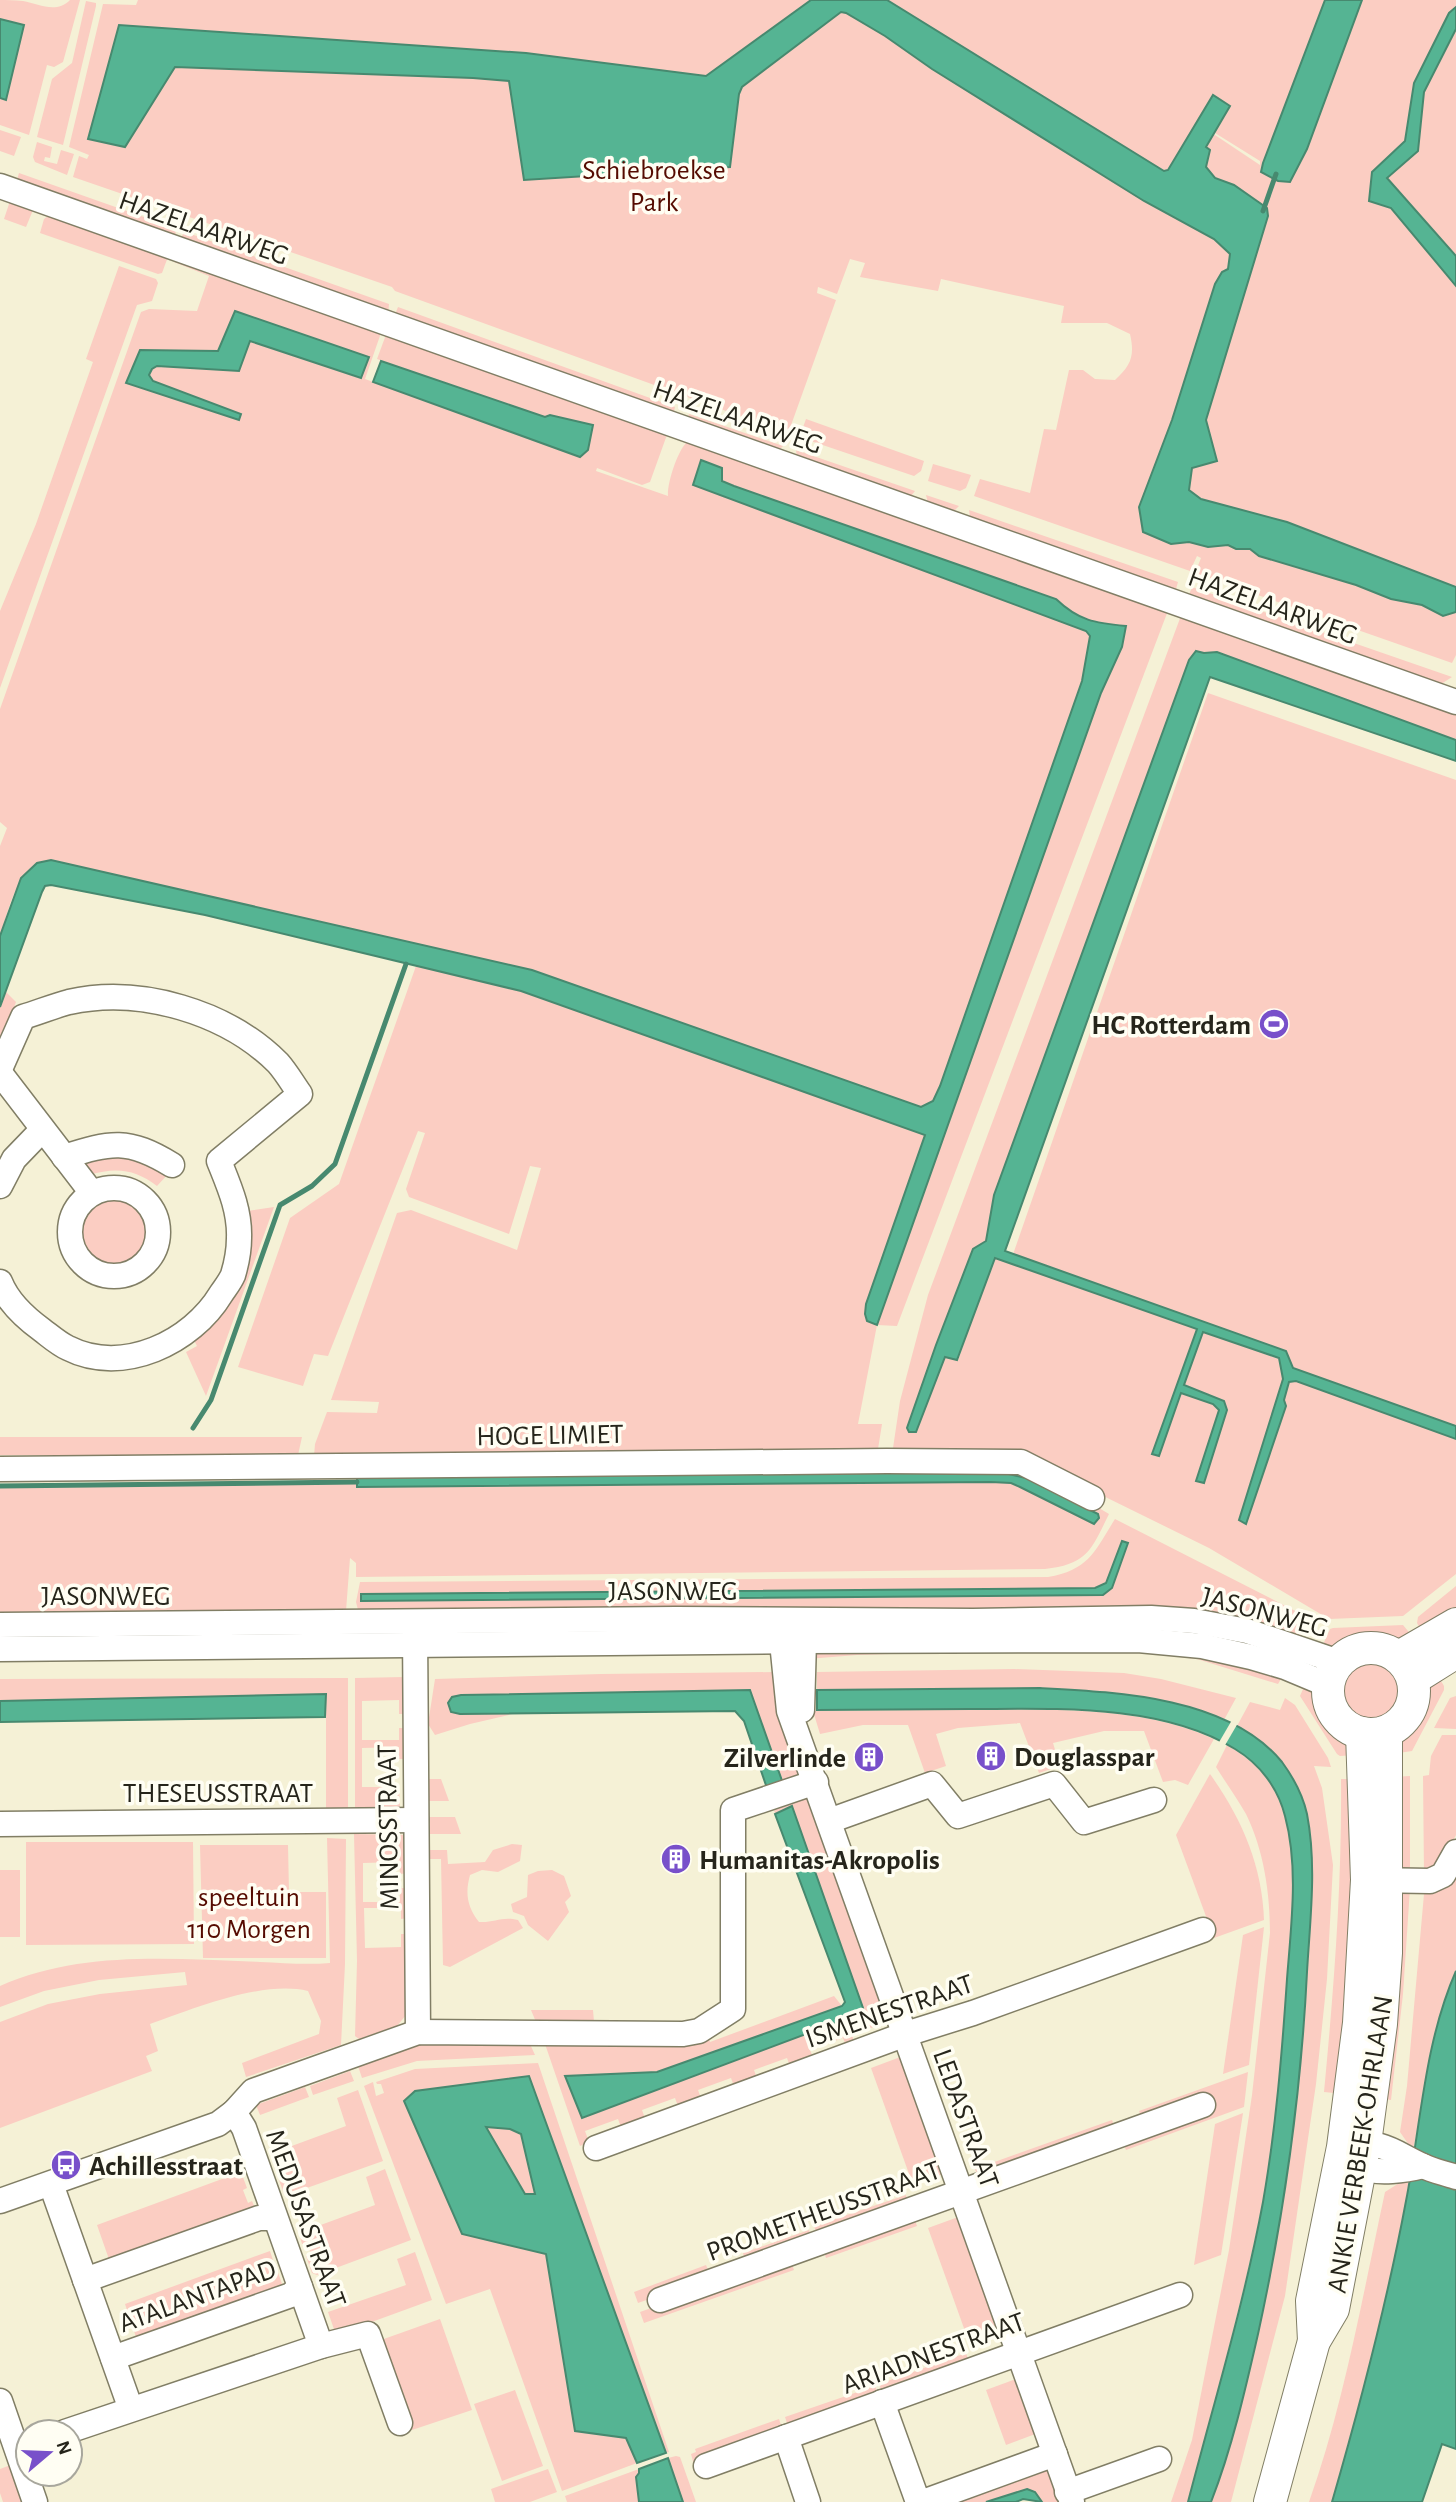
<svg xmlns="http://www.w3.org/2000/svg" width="1456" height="2502" font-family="'Alegreya Sans',sans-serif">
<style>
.green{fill:#fbcdc2;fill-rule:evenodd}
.water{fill:#55b493;stroke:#47896f;stroke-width:2;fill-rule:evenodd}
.pier{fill:#f5f1d6}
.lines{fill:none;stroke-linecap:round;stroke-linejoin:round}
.stream{stroke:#47896f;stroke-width:5}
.minor-casing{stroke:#817e65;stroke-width:27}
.major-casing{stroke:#817e65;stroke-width:34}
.minor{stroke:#fff;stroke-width:24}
.major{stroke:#fff;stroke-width:32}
.labels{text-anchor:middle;stroke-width:7;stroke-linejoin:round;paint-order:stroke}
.park-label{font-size:28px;fill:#550b00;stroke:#fffef3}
.street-label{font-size:28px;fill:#26251b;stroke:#fffef3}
.poi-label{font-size:28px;font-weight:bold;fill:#26251b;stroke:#fffef3;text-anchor:start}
</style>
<rect width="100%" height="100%" fill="#f5f1d6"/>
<!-- green -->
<g class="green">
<path d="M0 0C7 0 15 0 23 1 39 4 56 14 70 0H80L63 62 54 67 47 65 29 135 0 125V98L6 100 24 26 0 19Z"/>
<path d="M138 0H1456V655L1452 663 1195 573 1201 558 1197 556 1190 571 974 496 980 479 1030 493 1044 429 1056 430 1069 370H1083L1095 379 1115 380C1131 365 1135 356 1130 334L1107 323H1061L1064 306 941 279 938 291 860 277 865 263 850 259 837 294 818 287 817 293 836 300 790 428 784 432 395 291 392 287 73 177 79 156 87 159 89 155 69 147 103 4 136 5ZM119 25 129 26 93 140 89 139ZM1230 107 1215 133 1260 161V165L1197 123Z"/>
<path d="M86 1 96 3V6L63 145 37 137 52 79 72 63Z"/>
<path d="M0 130 21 137 14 156 0 151Z"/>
<path d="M37 142 52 147 50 158 45 157 44 161 57 164 61 150 74 154 67 175 35 162 33 157Z"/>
<path d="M19 173 175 228 176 236 16 183Z"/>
<path d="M10 201 33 210 26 227 4 219Z"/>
<path d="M51 214 169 254 162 273 158 274 40 233 44 219Z"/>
<path d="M188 233 389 304 388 315 180 241 183 234Z"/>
<path d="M176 256 323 314 382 330 365 379 580 457 550 415 545 417 377 359 387 332 418 347 544 392 668 432 650 482 642 485 597 468 596 471 668 496C667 483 678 449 688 441L1169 608 897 1326 877 1325 858 1424H882L878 1449 875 1451 314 1456 315 1444 327 1412 377 1413 379 1402 331 1400 397 1213 411 1210 517 1250 541 1168 530 1166 509 1234 409 1197 406 1189 425 1133 418 1131 328 1356 314 1354 303 1386 238 1367 290 1218 339 1184 416 966 521 991 926 1135 866 1304 877 1325 1101 693 1122 647 1125 626C1095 623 1079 621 1056 599L734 486 722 481V468L701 460 693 484 1086 631 1090 636 1082 681 940 1087 933 1101 921 1107 532 970 51 860C16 866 10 907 0 936V846L7 828 0 822V709L141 312 149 309 197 311 209 276 174 262ZM235 312 360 378 250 341 238 371 157 366 152 368 149 375 153 381 240 414 127 383 141 350 218 351Z"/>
<path d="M119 266 156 279 158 283 152 301 137 305 0 688V611L36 524 93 362 86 359Z"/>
<path d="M398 307 675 407 673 416 394 317Z"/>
<path d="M689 414 783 446 780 449 686 423Z"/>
<path d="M806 419 924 461 921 471 914 476 805 439 801 433Z"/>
<path d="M796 450 915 491 911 496 797 458Z"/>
<path d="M933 464 971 475 966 488 960 491 928 481Z"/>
<path d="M926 495 959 506 953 512 928 503Z"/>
<path d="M969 510 1178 582 1174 596 970 517Z"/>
<path d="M1192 587 1452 677 1438 686 1187 600Z"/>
<path d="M1182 613 1456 707V740L1217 652 1204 653 1189 660 994 1195 986 1241 973 1249 908 1423 916 1432 945 1357 958 1360 994 1258 1010 1263 1208 693 1456 780V1432L1289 1373 1281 1356 1241 1344 1279 1358 1283 1379 1239 1520 1288 1382 1296 1381 1456 1439V1574L1403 1616 1329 1619 1209 1548 1012 1451 896 1455 893 1448 900 1401 928 1295ZM1197 1329 1203 1332 1184 1385 1224 1401 1196 1480 1219 1410 1213 1404 1181 1393 1152 1453Z"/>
<path d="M6 992 16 1002 0 1045V1007Z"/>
<path d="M119 1150 169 1173 157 1186C135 1169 116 1167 89 1175L78 1159Z"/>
<circle cx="114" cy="1231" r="37"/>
<path d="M274 1207 206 1396 186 1352 197 1346 194 1340 218 1320 233 1296 247 1211Z"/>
<path d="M0 1437H302L298 1455H0Z"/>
<path d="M1012 1468 1084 1499 1109 1514C1091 1550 1088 1564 1045 1569L356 1577V1563L350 1558 346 1611 0 1614V1484L505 1479Z"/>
<path d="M1115 1519 1309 1618 1298 1641 358 1610 356 1602 360 1582 1048 1577C1089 1570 1095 1551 1115 1519Z"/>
<path d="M1456 1586V1617L1425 1637 1417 1623 1418 1617Z"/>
<path d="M1403 1625 1417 1642 1393 1646 1371 1641 1338 1651 1321 1649 1330 1629 1333 1628Z"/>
<path d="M1171 1648 1284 1674 1278 1684 1197 1659 1136 1652 987 1651 857 1655 807 1659 817 1650Z"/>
<circle cx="1372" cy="1691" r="30"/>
<path d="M1014 1669 1124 1673 1161 1679 1236 1698 1224 1720 1176 1704 1066 1689 817 1690V1672Z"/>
<path d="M1435 1671 1444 1686V1690L1412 1751 1392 1754 1399 1732 1415 1715 1422 1689Z"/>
<path d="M774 1672 884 2011 879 2025 852 2035 855 2045 847 2048 843 2038 810 2050 814 2060 791 2069 787 2058 754 2070 758 2081 735 2089 731 2078 698 2090 702 2101 679 2109 675 2098 642 2110 646 2121 622 2130 618 2119 585 2131 589 2142 580 2146 545 2044 707 2034 710 2042 834 1996 842 2006 657 2072 566 2076 582 2118 854 2016 792 1806 775 1814 750 1690 461 1695 460 1714 517 1713 470 1724 435 1735 428 1724 435 1679 601 1674Z"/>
<path d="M404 1677 408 1714H399V1700L362 1701V1740H399V1728H408L409 1759H399V1747L362 1748V1787H399L400 1810 355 1811V1678Z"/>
<path d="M348 1678V1811H326V1694L0 1701V1679Z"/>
<path d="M1306 1682 1319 1691 1327 1712 1350 1737 1357 1755 1340 1756 1337 1754 1300 1696Z"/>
<path d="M1456 1696V1729L1434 1728 1450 1698Z"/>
<path d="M1285 1698 1295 1705 1328 1758 1331 1767 1314 1766 1322 1788 1333 1865 1327 1979 1316 2084 1285 2296 1231 2502H1211C1232 2448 1245 2391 1258 2334 1284 2217 1300 2098 1307 1978 1310 1916 1317 1855 1300 1795 1292 1766 1263 1738 1237 1726L1250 1702 1280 1710Z"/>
<path d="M1009 1709C1078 1710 1150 1710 1214 1739L1188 1785 1175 1780 1163 1782 1144 1731H1104L1053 1743 1060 1766 1039 1773 1020 1723 958 1728 936 1734 946 1766 925 1773 908 1725H863L820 1734 813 1711Z"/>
<path d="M1442 1735H1456V1835L1440 1864 1424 1874 1423 1776 1429 1775 1431 1756Z"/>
<path d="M1227 1745C1248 1757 1267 1773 1278 1796 1301 1842 1292 1913 1288 1963 1283 2044 1277 2125 1262 2205 1242 2305 1214 2403 1188 2502H1171L1192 2440 1229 2250 1252 2095 1270 1933C1270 1893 1264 1851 1246 1814 1237 1798 1226 1783 1216 1767Z"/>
<path d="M1210 1774C1242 1819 1262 1865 1264 1920L1214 1938 1176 1835Z"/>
<path d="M1410 1776V1873L1396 1864 1392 1777Z"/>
<path d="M429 1779H441L449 1801H429Z"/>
<path d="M1341 1779H1359L1344 2094 1324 2092C1334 1987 1342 1884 1341 1779Z"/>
<path d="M430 1817H455L461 1834H430Z"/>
<path d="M354 1834 409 1835V1873L400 1874 399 1862 363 1863V1902H400V1888H409V1918L401 1919V1908H364L365 1948 401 1947V1934H409L406 2015 397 2026 359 2039 355 2036 357 1961Z"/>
<path d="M327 1838 346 1839 345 1964 341 2045 246 2077 242 2063 319 2034 321 2021 308 1991C262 1980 193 2009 150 2024L158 2051 146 2056 152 2071 0 2128V2022L48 2004 100 1994 187 1985 185 1972 99 1980 44 1991 0 2007V1986C81 1950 173 1959 260 1962 283 1963 307 1965 330 1963Z"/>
<path d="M26 1842H193L194 1944 26 1945Z"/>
<path d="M512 1844 522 1845 520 1861 498 1872 482 1870 470 1875C465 1893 467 1907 479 1922 494 1923 502 1916 518 1920L523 1928 450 1967 443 1965 441 1859H430V1850H447L448 1864 485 1862 493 1850Z"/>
<path d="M200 1845H288L289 1892H326V1958H203Z"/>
<path d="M1456 1860V1971L1431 2054 1414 2146 1409 2145 1400 2132 1407 2086 1424 1894 1428 1893Z"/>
<rect x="0" y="1870" width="20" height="67"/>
<path d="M552 1870 564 1876 571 1896 565 1902 569 1912 548 1941 528 1925 524 1916 513 1912 511 1904 527 1897 528 1875 538 1871Z"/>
<path d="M1410 1888 1403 1994 1391 2100 1377 2098 1399 1893Z"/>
<path d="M1264 1927 1249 2065 1223 2074 1243 1935Z"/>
<path d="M531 2010H593L594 2022H536Z"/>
<path d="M416 2043 530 2044 535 2055 417 2061 362 2078 357 2063Z"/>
<path d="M903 2056 946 2173 913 2185 871 2068Z"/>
<path d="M538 2063 669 2452 666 2453 529 2076 415 2091 462 2234 546 2253 575 2431 626 2438 637 2463 562 2491 490 2289 446 2304 364 2086 373 2082 376 2096 384 2093 381 2084H377L376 2082 415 2069Z"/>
<path d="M350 2071 354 2081 313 2095 310 2086Z"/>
<path d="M1248 2072 1244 2107 1126 2150 1122 2140 1143 2121 1139 2111Z"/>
<path d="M305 2087 309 2097 260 2115 256 2105Z"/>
<path d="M358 2090 383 2161 287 2195 284 2194 278 2177 282 2176 281 2170 276 2171 270 2154 346 2126 337 2098Z"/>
<path d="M1243 2113 1221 2255 1194 2265 1215 2124Z"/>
<path d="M1112 2120 1116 2131 979 2180 975 2169Z"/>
<path d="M485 2127 510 2129 521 2134 536 2194H525Z"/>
<path d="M385 2169 411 2240 317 2275 312 2273 306 2256 311 2254 307 2243 302 2244 299 2233 375 2205 366 2177Z"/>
<path d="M241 2172 247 2188 243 2190 248 2203 252 2201 257 2213 111 2265 97 2225Z"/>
<path d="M1404 2180H1409C1394 2290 1363 2396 1332 2502H1309C1344 2404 1363 2294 1385 2192Z"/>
<path d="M906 2195 909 2206 818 2238 814 2226Z"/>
<path d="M913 2215 917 2226 826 2258 822 2246Z"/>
<path d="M961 2216 1004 2333 970 2345 928 2228Z"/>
<path d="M809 2230 813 2240 746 2263 743 2253Z"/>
<path d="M270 2251 273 2260 269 2262 271 2268 276 2267 285 2292 139 2346 125 2304Z"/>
<path d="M415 2252 432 2300 336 2335 328 2312 406 2285 397 2259Z"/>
<path d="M790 2259 794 2270 644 2323 640 2312Z"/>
<path d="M706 2265 711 2277 638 2303 634 2292Z"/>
<path d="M440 2319 472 2410 412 2430 381 2340Z"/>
<path d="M966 2353 970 2365 883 2395 879 2384Z"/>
<path d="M1019 2378 1038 2433 1006 2445 986 2390Z"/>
<path d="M875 2386 879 2397 789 2429 785 2417Z"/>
<path d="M515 2390 543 2466 502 2481 474 2404Z"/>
<path d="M779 2419 783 2431 694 2465 691 2454 696 2452 695 2449Z"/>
<path d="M676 2456 680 2457 696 2502H683L668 2458Z"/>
<path d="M16 2463 30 2502H3L0 2493V2469Z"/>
<path d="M1045 2464 1058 2502H1042L1027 2489 986 2502H939Z"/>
<path d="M548 2469 557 2492 530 2502H495L491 2489Z"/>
<path d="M639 2469 640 2473 636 2477 639 2502H567L565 2496Z"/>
</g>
<!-- water -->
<g class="water">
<path d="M811 0H887L1164 171 1168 170 1213 95 1230 106 1206 147 1210 150 1206 167 1215 178 1234 185 1267 208 1268 216 1206 420 1217 461 1192 468 1189 490 1201 499 1287 522 1456 587V612L1443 616 1422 605 1391 599 1356 585 1259 556 1250 549H1236L1228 545 1208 547 1189 542 1171 544 1143 532 1139 507 1172 420 1215 284 1222 272 1228 269 1230 254 1214 239 1144 201 932 69 885 36 846 13 841 12 742 87 739 94 730 167 524 180 509 81 473 78 175 67 125 147 88 139 119 25 526 53 706 76Z"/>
<path d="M1325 0H1362L1307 149 1290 182 1278 181 1261 172 1263 163Z"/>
<path d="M1456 7V29L1424 92 1418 151 1387 178 1456 256V286L1391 208 1369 201 1372 172 1405 141 1414 83 1449 13Z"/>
<path d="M0 19 24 25 6 100 0 98Z"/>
<path d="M235 311 369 357 361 378 250 341 239 371 157 366 152 369 149 375 153 381 241 414 239 420 126 383 140 350 218 351Z"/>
<path d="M381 361 545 417 550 415 593 425 588 450 580 457 373 382Z"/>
<path d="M701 460 722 468V481L734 486 1056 599C1079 621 1095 623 1126 626L1122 647 1101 693 877 1325 867 1321 865 1314 866 1304 925 1135 521 991 205 915 51 885 45 886 42 892 0 1007V936L21 878 37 863 51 860 532 970 921 1107 933 1101 940 1086 1082 681 1090 636 1086 631 693 485Z"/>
<path d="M1196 651 1204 653 1217 652 1456 740V761L1210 677 1005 1251 1286 1351 1293 1368 1456 1426V1439L1296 1381 1289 1382 1284 1400 1286 1406 1246 1524 1239 1520 1283 1379 1279 1358 1203 1332 1184 1385 1224 1401 1227 1410 1204 1483 1196 1481 1219 1410 1213 1404 1181 1393 1159 1456 1152 1454 1197 1329 995 1258 957 1360 945 1357 916 1432H909L907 1428 936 1345 973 1249 986 1241 994 1195 1189 660Z"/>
<path d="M996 1471 1026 1478 1098 1514 1099 1518 1094 1524 1020 1487 1011 1483 991 1482 357 1487V1477Z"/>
<path d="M1122 1541 1128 1543 1112 1588 1103 1595 361 1601V1594L1095 1588 1106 1583Z"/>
<path d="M1040 1688C1118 1692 1229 1697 1282 1762 1293 1777 1303 1796 1307 1814 1317 1866 1310 1920 1307 1972 1301 2094 1284 2215 1258 2334 1245 2391 1232 2448 1211 2502H1188C1214 2402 1244 2304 1263 2202 1276 2128 1282 2053 1287 1979 1291 1926 1299 1868 1285 1816 1278 1788 1260 1764 1235 1749 1161 1703 1053 1709 969 1709 918 1709 867 1710 817 1710V1690Z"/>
<path d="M750 1690 786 1792 770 1797 744 1721 735 1711 460 1714 451 1712 448 1703 452 1697 461 1695Z"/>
<path d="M326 1694 325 1717 0 1722V1701Z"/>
<path d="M792 1806 863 2008 854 2016 582 2118 565 2076 657 2072 842 2006 845 2002 775 1814Z"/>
<path d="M1456 1971V2449L1442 2444 1422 2502H1332C1361 2402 1387 2303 1406 2201 1421 2124 1424 2044 1456 1971Z"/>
<path d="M529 2076 666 2453 637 2463 626 2438 575 2431 546 2254 462 2234 404 2101 415 2091ZM486 2127 510 2129 521 2134 535 2194H525Z"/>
<path d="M668 2458 683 2502H639L636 2477 639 2473V2469Z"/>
<path d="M1027 2489 1035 2492 1042 2502 1023 2499 1016 2502H986Z"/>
</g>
<!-- pier -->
<path class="pier" d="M1232 1720 1238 1723 1224 1747 1218 1744Z"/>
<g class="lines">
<!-- stream -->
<g class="stream">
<path d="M1263 211 1276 174"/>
<path d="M193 1428 211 1400 280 1205 312 1186 335 1164 406 964"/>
<path d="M0 1486 357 1482"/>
</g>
<!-- minor casing -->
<g class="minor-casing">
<g id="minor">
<path d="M0 186 1456 702"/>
<path d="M0 1069 23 1017C39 1012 54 1006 69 1002 140 986 227 1012 278 1063 286 1072 293 1084 300 1094L219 1161C229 1186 240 1210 239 1238 239 1249 236 1265 233 1275 230 1282 225 1288 221 1294 192 1342 123 1376 68 1348 59 1344 50 1336 42 1330 24 1317 8 1302 0 1282"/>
<path d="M0 1073 92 1193"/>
<path d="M64 1157C111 1142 128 1138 172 1165"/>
<path d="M0 1186 14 1159 42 1130"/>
<circle cx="114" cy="1232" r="44"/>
<path d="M0 1469 887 1461 1021 1462 1092 1498"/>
<path d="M0 1625 676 1619 973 1621 1151 1618 1194 1621 1247 1631 1339 1662"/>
<path d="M789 1626 782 1642 789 1711 1072 2502"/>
<path d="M796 1626 804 1641 802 1710"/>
<path d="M415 1630 418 2032"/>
<path d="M0 1649 804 1641 1138 1640 1202 1646 1251 1657 1285 1667 1328 1685"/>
<path d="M829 1821 932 1784 958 1816 1054 1784 1084 1822 1154 1800"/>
<path d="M0 1824 416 1820"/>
<path d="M1370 1880 1430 1881 1443 1875 1456 1852"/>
<path d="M234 2112 244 2128 321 2346"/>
<path d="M1348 2146C1383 2139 1394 2153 1423 2166 1433 2171 1445 2173 1456 2177"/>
<path d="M596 2148 906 2034 973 2013 1203 1930"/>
<path d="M1350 2154C1353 2158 1357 2165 1361 2167 1377 2175 1407 2170 1423 2166"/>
<path d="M51 2184 128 2401 134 2408"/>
<path d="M0 2201 218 2124 234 2112 253 2091 418 2032 683 2034 699 2031 733 2009V1810L816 1782"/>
<path d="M85 2280 259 2218H275"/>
<path d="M660 2300 1203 2105"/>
<path d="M113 2358 291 2295 300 2287"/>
<path d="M0 2401 35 2502"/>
<path d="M882 2402 918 2502"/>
<path d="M65 2432 321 2346 368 2334 400 2423"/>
<path d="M786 2437 808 2502"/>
<path d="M706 2466 1180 2295"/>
<path d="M1067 2492 1159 2459"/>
<path d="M923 2502 1055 2454"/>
</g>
</g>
<!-- major casing -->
<g class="major-casing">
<g id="major">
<circle cx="1371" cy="1691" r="43"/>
<path d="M1399 1657 1456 1624"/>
<path d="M1413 1679 1456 1652"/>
<path d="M1314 2341 1312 2301 1343 2147 1359 2023 1367 1880 1362 1733"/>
<path d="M1270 2502 1314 2341 1333 2309 1365 2143 1381 2024 1386 1953V1732"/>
</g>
</g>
<!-- minor -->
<use href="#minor" class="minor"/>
<!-- major -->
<use href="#major" class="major"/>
</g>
<!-- icons -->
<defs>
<g id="stadium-disc" transform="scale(1.575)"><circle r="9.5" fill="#7850ca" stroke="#fffef3"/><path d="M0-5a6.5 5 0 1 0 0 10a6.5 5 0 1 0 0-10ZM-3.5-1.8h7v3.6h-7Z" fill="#fff"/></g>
<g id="building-disc" transform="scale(1.575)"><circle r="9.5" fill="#7850ca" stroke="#fffef3"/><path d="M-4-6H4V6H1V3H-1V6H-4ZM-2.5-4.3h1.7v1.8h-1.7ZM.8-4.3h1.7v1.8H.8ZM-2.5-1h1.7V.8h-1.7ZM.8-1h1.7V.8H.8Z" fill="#fff"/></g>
<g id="bus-disc" transform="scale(1.575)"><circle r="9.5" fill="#7850ca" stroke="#fffef3"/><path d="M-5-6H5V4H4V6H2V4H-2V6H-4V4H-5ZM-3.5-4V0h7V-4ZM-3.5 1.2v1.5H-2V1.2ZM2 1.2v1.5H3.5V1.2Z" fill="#fff"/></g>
</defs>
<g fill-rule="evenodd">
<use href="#stadium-disc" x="1274" y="1024"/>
<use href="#building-disc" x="991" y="1756"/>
<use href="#building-disc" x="869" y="1757"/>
<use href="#building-disc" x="676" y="1859"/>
<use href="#bus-disc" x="66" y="2165"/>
</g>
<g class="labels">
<!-- park labels -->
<g class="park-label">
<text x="654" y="179">Schiebroekse<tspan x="654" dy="32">Park</tspan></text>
<text x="249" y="1906">speeltuin<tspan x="249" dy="32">110 Morgen</tspan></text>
</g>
<!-- street labels -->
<g class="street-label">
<text transform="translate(204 227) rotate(19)" y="10">HAZELAARWEG</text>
<text transform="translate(738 416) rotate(19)" y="10">HAZELAARWEG</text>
<text transform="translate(1273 605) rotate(20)" y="10">HAZELAARWEG</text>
<text transform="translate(550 1434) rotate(-1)" y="10">HOGE LIMIET</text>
<text x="673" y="1600">JASONWEG</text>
<text x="106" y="1605">JASONWEG</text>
<text transform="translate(1265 1611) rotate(15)" y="10">JASONWEG</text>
<text x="218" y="1802">THESEUSSTRAAT</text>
<text transform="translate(387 1827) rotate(-91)" y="10">MINOSSTRAAT</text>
<text transform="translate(889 2010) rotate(-19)" y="10">ISMENESTRAAT</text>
<text transform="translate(967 2118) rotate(70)" y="10">LEDASTRAAT</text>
<text transform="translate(1359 2144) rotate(-81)" y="10">ANKIE VERBEEK-OHRLAAN</text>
<text transform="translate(823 2210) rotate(-20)" y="10">PROMETHEUSSTRAAT</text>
<text transform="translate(307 2218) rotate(70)" y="10">MEDUSASTRAAT</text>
<text transform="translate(197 2295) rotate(-20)" y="10">ATALANTAPAD</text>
<text transform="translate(933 2352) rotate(-20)" y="10">ARIADNESTRAAT</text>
</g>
<!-- poi labels -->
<g class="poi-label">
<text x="1251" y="1034" text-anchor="end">HC Rotterdam</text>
<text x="1014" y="1766">Douglasspar</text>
<text x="846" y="1767" text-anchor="end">Zilverlinde</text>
<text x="699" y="1869">Humanitas-Akropolis</text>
<text x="89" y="2175">Achillesstraat</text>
</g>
</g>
<!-- north arrow -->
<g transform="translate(49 2453) rotate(71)"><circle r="33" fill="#fffef3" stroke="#a8a79d" stroke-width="2"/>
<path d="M0-5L12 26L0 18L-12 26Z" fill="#7850ca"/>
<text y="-10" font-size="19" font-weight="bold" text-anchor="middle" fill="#26251b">N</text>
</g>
</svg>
